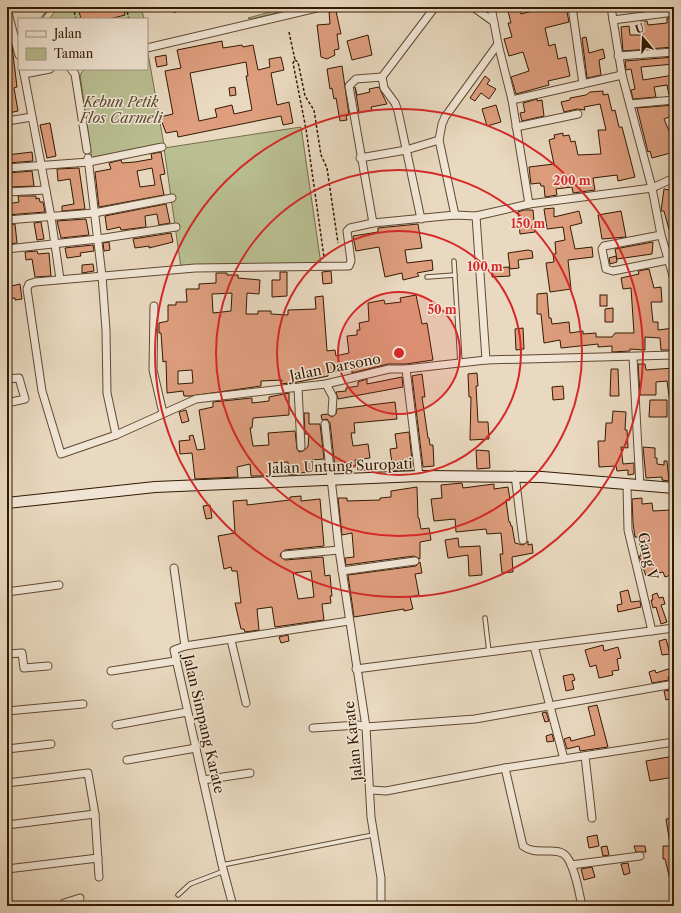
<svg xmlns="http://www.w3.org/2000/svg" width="681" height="913" font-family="'Libre Caslon Text',serif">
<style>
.green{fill:#b9bf91;stroke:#766c4a}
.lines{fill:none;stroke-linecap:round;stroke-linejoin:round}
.stream{stroke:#727872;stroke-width:2.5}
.building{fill:#de9e7e;stroke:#341902;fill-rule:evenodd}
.lane-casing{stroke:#614932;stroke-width:5.5}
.street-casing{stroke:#614932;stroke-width:9}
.secondary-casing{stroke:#341902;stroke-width:12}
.path{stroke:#341902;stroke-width:1.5;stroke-dasharray:3 2;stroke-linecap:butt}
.lane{stroke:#f1e6d6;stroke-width:3.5}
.street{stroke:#f1e6d6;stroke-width:7}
.secondary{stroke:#f1e6d6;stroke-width:10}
.ring{fill:none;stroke:#d62828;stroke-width:2}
.labels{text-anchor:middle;stroke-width:3;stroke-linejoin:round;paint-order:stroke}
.park-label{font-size:14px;font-style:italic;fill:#5c4b2d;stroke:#f1e6d6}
.street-label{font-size:14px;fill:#341902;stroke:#f1e6d6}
.centre{fill:#d62828;stroke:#f1e6d6;stroke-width:2}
.ring-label{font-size:12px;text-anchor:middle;font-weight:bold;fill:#d62828;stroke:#f1e6d6;stroke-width:3;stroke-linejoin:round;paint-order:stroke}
</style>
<rect width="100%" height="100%" fill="#e9d9c0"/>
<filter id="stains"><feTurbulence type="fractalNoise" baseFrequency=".005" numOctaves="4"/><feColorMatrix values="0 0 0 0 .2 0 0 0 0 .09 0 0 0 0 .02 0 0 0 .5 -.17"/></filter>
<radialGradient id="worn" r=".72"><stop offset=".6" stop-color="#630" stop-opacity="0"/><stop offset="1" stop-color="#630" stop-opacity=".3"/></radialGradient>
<!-- green -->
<g class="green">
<path d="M57 7H141L144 19H49L56 10Z"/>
<path d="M273 7H278L280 12 251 19 248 18 274 11Z"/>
<path d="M148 53 164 145 92 159 80 75 84 69H147Z"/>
<path d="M301 127 321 264 181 268 164 148Z"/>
</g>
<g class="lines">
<!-- stream -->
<g class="stream">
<path d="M41 19 50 7"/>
<path d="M7 36 19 32"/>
</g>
</g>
<!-- building -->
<g class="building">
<path d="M78 7H123L125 15 109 19H81Z"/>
<path d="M535 7H566L569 22 545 28 549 46 555 44 558 59 566 57 570 76 548 81 549 85 516 94 511 77 529 71 523 52 509 56 504 39 512 37 508 23H511L508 11 519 9 521 14 536 10Z"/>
<path d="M336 11 341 34H337L339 49 334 50 335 55 327 59 321 57 317 25 330 24 329 12Z"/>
<path d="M674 17V47L623 51 621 27 629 26 630 35H643L641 21H647L648 25 667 23V18Z"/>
<path d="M368 35 372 55 352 60 347 41Z"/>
<path d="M586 37 589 53 603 49 605 58 599 60 601 75 587 78 582 38Z"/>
<path d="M222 41 223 48 242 45 243 47 253 45 258 70 270 67 269 59 281 57 284 70 271 73 277 105 289 102 293 123 283 125 281 116 178 137 177 131 166 133 160 117 173 114 165 71 181 68 177 50ZM246 62 248 76H246L252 110 234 114 232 105 215 109 217 117 199 121 190 73Z"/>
<path d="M7 42H10L12 46 17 87 14 88 18 111 9 113 7 105Z"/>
<path d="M166 55 167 65 157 67 155 57Z"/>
<path d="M674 57V64L641 67 643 80 674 75V95H669L667 85 654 87 656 97 633 99 631 90 635 89 631 69 626 70 625 61Z"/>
<path d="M342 66 349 115 346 116 347 120 340 121 336 98 334 99 332 88 330 89 327 69Z"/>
<path d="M485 76 490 80 487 84 496 89 489 99 481 93 475 101 470 98Z"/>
<path d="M235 87 236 95 230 96 229 88Z"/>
<path d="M355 87 357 95 370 92 369 89 379 87 387 104 371 107 372 110 359 113Z"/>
<path d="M603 91V95L608 94 612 111 615 110 619 127H622L635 177 618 181 617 175 593 178 595 190 573 193 572 187 556 189 557 195 545 197 544 186H541L540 183 531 184 529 167 554 164 549 140 555 138 554 135 563 133V136L569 135 571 142 575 141 578 155 601 154 598 130H606L600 104 584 107 585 110 577 109 564 112 561 102 570 100V98L586 95 590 92Z"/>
<path d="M537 99V101L542 100 544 116 522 121 520 113 525 112 523 103Z"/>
<path d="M496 105 501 122 487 126 482 109Z"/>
<path d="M674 105V115L664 119 669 131 674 129V152L652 158 650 151 648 152 637 108Z"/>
<path d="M50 123 56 156 47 158 40 125Z"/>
<path d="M32 152 33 161 7 163V155Z"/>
<path d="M161 152 165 174 160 175 164 195 99 207 95 172 111 169 109 163 121 160 122 163 135 162 152 159 151 154ZM152 168 155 185 140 187 137 171Z"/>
<path d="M79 168 85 209 62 211V206L74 204 70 179 58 181 57 169Z"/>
<path d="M32 171 34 186 10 187 8 173Z"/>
<path d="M664 189 674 191V240H672L664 211H661Z"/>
<path d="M18 196H36V199L39 198 40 202H43L45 212 7 215V204L19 202Z"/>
<path d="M166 204 170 223 159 225 157 214 145 216 146 227 121 230 120 227 107 230 105 216Z"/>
<path d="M554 208V217L579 211 582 223 570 226 575 249 592 247 593 257 568 260 571 289 550 292 546 263 554 262 553 254H556L555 242 565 240 563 227 547 229 544 209Z"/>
<path d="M524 210H533L535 232 520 234 518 212Z"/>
<path d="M621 211 626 237 602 239 598 215Z"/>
<path d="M86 219 89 235 61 238 57 221Z"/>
<path d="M41 222 44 239 37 240 34 223Z"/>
<path d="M15 224 17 243 7 244V225Z"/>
<path d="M418 224 422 248 405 250 407 263 432 260 433 270 417 273 419 276 403 280 402 273 385 277 379 247 356 251 353 236 378 232V228Z"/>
<path d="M171 233 173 242 149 248V246L135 248 133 239Z"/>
<path d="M109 242 110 250 104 251 103 243Z"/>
<path d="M653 242 652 254 617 259 615 249Z"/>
<path d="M93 245 94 251 80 253 81 256 67 258 65 248Z"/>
<path d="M528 250 532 251 533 258 518 260 519 268 510 269 508 253Z"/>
<path d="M37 251 38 254 49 253 51 276 35 277 32 259 26 260 25 252Z"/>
<path d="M616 256 617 262 610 264 609 258Z"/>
<path d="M93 264 94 271 82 273V265Z"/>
<path d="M509 267 510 276 492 277V268Z"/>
<path d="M649 269 654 288 661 287 662 302H651L653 322H658V330L674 328V350H661L660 338 645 337V350L630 349V351L612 352V346L598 347V344L561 348 560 340 544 343 541 314H537V294L547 293 549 318H551L552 324 569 322 570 333 583 331V334L596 333V337H612L615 333H634L631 288 623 289 621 278 639 274 638 271Z"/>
<path d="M331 271 332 283 323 284 322 272Z"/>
<path d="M280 272H287V296L272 297V280H280Z"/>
<path d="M216 273H227V275H238V278L260 280 259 294 247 293 246 314H258V311H271V314L288 315V310L316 309 315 297 323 296 327 351 335 350 336 356 349 353 347 336 357 335V330H360L359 323 369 321 368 303 384 300 385 304 401 302 400 298 416 295 422 324 427 323 433 360 406 364H388L352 373V369L328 373V376L298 382 281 384 282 380 261 381V386L191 396H184L183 391 167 393 166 361 163 362 161 333H159V323L168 321V305H176V302H187L186 289H199V284L216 283ZM232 293 231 311 213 313 212 294ZM192 370 193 383 178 384V371Z"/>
<path d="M20 284 22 299 15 300V298L7 299V287Z"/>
<rect x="600" y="295" width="7" height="11"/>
<path d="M613 308V322H605V309Z"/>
<path d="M523 328 524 349 516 350 515 329Z"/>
<path d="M638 364H645L646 370 674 368V403H670L667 381 656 382V395H640Z"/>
<path d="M611 369H618L619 396H610Z"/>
<path d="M477 373 478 386H476L478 422H488L489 439 470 440 471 397H469L468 374Z"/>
<path d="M422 374 425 397H422L428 438H429L430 445H433L434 466 423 467 412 376Z"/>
<path d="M402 377 403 387 338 399 336 392 346 391V388L358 386V382L367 379V384Z"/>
<path d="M563 386 564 399 553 400 552 387Z"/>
<path d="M289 393V415L253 418 252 428H250L253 446 269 445 268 433 295 431 297 449 299 452 303 451 308 447 309 434H305L304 413H309V424H320L324 459 311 460 312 471 289 475 288 462 269 463 270 476H251L250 464 237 467 238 477 195 479 192 453 180 454 179 441 190 440 189 436 193 435 197 450 205 449 199 410 213 407V402L252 398V403L269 401V397Z"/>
<path d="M650 400H667V417H649Z"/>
<path d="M395 402 397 419 354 423 355 433H351L353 446 368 444 370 458 355 460 356 466 335 468 330 423 327 419 322 420 321 415 327 414 332 417 336 414 337 409Z"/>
<path d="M186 410 189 421 182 423 179 412Z"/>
<path d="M613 411 626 412 625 430H627L628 448 621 447 623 464 634 463V474L628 475V470L617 471 616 466 599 467 598 441H605L606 423H612Z"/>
<path d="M409 432 413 470 393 471 390 449 397 448 395 434Z"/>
<path d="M643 447 655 448V458H657V464L664 465V461H667L669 481 662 480V477L646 478Z"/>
<path d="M476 450 489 451 490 468 477 469Z"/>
<path d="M462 483 463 488 494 484V489L508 487 510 500H506L509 522H510L511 526H512L515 543 523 545 528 541V545L532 544 533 553 512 557 513 572 502 573 500 554H503L501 533 487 534 486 529 456 532 455 519 434 521 431 499 442 498 441 485Z"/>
<path d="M417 487 418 518H419L421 529 429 528 431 540 420 542V559L414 556 346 565 345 558 354 557 352 533 342 535 338 498H347V501L380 500V498L391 497V491Z"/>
<path d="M301 496V501L320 499 324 546 285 550 281 553 280 556 285 560 323 557 325 576 330 575 332 596H330L331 603 322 604 324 620 275 627 272 607 257 609 259 630 245 632 244 629H241L235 603H241L237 571H232L231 567 224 569 218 536 235 533 233 501 247 500V505L290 500V497ZM311 571 314 597 298 599 293 573Z"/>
<path d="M642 498V504L652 503 653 511 671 510 674 530 672 532 674 556 669 558 674 574 665 577 663 572 646 576 639 556H641V549L638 537H635L633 523 632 499Z"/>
<path d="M210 505 212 518 206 519 203 506Z"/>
<path d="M458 538 459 547 480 546 482 575 469 576 468 555 448 558 445 540Z"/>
<path d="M420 562 422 573 415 574 419 595 410 597 413 609 404 611V609L354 617 348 575 416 566Z"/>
<path d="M628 590 631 602 640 601 641 607 618 612 617 605 622 604 620 592Z"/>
<path d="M657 593 659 598 663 597 665 604 661 605 667 622 661 624 656 607 653 608 651 600H653L652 595Z"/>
<path d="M288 635 289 641 281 643 279 637Z"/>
<path d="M666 639 670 654 662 655 659 641Z"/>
<path d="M603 645 604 651 618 647 621 658 617 659 619 670 612 671 613 675 599 678 596 665 590 667 585 650Z"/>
<path d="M671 668 673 676 668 677 669 680 652 683 649 672 655 670 656 673Z"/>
<path d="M573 674 575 680 572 681 574 689 566 691 563 676Z"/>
<path d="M671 690 674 698 666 700 664 691Z"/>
<path d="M597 705 608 747 580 751 579 746 567 749 564 739 570 737 571 741 595 735 588 707Z"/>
<path d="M546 712 549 721 545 722 542 713Z"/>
<path d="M552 734 554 741 547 742 546 736Z"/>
<path d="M674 756V777L650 781 646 761Z"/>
<path d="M674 818V843L670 844 666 819Z"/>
<path d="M597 835 599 846 589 848 587 837Z"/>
<path d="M607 846 609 855 603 856 601 847Z"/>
<path d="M634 846H645L646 852H636Z"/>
<path d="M663 846H674V888H672L665 859H663Z"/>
<path d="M628 863 630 873 624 875 621 864Z"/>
<path d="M592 867 595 877 584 880 581 869Z"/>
</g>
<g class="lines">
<!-- lane casing -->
<g class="lane-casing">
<g id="lane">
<path d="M454 261 460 363"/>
<path d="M427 277 455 275"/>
<path d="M485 618 489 652"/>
<path d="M222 865 373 835"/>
<path d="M178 895 190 884 224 871"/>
</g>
</g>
<!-- street casing -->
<g class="street-casing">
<g id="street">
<path d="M473 7 494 22"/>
<path d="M491 7 498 44 512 100 529 204"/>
<path d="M572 7 583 84"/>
<path d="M611 7 622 75 652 188 661 235 674 279"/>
<path d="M7 9 19 55"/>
<path d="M613 20 674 12"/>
<path d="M147 48 321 7"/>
<path d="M618 56 674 52"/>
<path d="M23 69 24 74 50 69"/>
<path d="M71 69 75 74 87 150"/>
<path d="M24 74 51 217 60 279"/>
<path d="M382 77 384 88 395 103 398 111 421 219"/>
<path d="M512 100 622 75"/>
<path d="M630 104 674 100"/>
<path d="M7 121 32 117"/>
<path d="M516 127 578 114"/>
<path d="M88 158 102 276 106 330 107 393 116 435"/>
<path d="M360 158 406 150 439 140"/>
<path d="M7 168 89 162 162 147"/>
<path d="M674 178 652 188 529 204 476 216 455 215 373 223 350 228 347 231 351 261 349 266 195 268 35 282 29 284 27 289 42 391 61 454 116 435 196 399 326 384 389 369H406L486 360 674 355"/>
<path d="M7 192 46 190"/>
<path d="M455 215 439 140 442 124 445 117 498 44"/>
<path d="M476 216 486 360"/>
<path d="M7 220 94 213 172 198"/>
<path d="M373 223 349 86 356 79 382 77 435 7"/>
<path d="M661 235 604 246 602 249 606 269 613 271 668 260"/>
<path d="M7 249 98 239 176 227"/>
<path d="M154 306 153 370 163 413"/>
<path d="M633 357 640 486"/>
<path d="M406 369 419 476"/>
<path d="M7 379 19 378 25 399 7 403"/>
<path d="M326 384 333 397 332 412"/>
<path d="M298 388 301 447"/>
<path d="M325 424 339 550 366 727 371 817 381 878V906"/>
<path d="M515 475 523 540"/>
<path d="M627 485 628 530 652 631"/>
<path d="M285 555 339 550"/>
<path d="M174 568 185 646"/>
<path d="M342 571 415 561"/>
<path d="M7 592 59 585"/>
<path d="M231 640 246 703"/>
<path d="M534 646 564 759"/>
<path d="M7 654 22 653 24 668 48 666"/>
<path d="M356 669 674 628"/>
<path d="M111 671 175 661"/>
<path d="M7 711 83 704"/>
<path d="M116 725 187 712"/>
<path d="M313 728 358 725 366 727 475 719 674 684"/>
<path d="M7 749 51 744"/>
<path d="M585 756 592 818"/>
<path d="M127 760 196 748"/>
<path d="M505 768 523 846C531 852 539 851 549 851 555 851 562 851 566 856 575 866 579 893 582 906"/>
<path d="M203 780 250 773"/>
<path d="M7 783 88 773 95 814 99 877"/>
<path d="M371 790 386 791 505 768 674 742"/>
<path d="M7 825 95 814"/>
<path d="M571 865 640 856"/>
<path d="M7 869 98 858"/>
<path d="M62 906 64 903 80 898"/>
<path d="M233 906 222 865 174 650 185 646 349 621"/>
</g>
</g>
<!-- secondary casing -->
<g class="secondary-casing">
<path id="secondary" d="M7 503 155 487 419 476 542 477 674 488"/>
</g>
<!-- path -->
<g class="path">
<path d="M73 7 76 19"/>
<path d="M126 7 129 19"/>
<path d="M165 7V9L175 12 195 7"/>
<path d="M289 32 295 60 293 63 306 129 324 257"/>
<path d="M295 60 298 62 305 96 314 110 321 155 327 168 338 243"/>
</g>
<!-- lane -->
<use href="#lane" class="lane"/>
<!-- street -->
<use href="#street" class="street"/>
<!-- secondary -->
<use href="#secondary" class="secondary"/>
</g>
<!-- distance rings -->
<circle cx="399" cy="353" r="61" fill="#d62828" fill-opacity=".12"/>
<g class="ring">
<circle cx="399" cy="353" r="61"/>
<circle cx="399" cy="353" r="122"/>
<circle cx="399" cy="353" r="183"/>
<circle cx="399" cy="353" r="244"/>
</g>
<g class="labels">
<!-- park labels -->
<g class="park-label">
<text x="121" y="107">Kebun Petik<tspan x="121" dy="16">Flos Carmeli</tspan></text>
</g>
<!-- street labels -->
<g class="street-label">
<text transform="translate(335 367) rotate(-11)" y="5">Jalan Darsono</text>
<text transform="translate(340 466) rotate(-2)" y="5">Jalan Untung Suropati</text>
<text transform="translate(648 556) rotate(77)" y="5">Gang V</text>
<text transform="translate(204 724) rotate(77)" y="5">Jalan Simpang Karate</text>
<text transform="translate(353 741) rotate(-96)" y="5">Jalan Karate</text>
</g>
</g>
<circle cx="399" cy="353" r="6" class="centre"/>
<g class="ring-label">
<text x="572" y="185">200 m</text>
<text x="528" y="228">150 m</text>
<text x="485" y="271">100 m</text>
<text x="442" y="314">50 m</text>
</g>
<!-- margin -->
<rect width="681" height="913" fill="none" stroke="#e9d9c0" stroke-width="24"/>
<rect x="8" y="8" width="665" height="897" fill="none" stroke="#341902" stroke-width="2"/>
<rect x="12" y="12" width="657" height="889" fill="none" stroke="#341902"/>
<!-- legend -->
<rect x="18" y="18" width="130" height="52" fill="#f1e6d6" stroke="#a59481"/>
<rect x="26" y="31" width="20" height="6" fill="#f1e6d6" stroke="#a59481"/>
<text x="54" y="38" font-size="12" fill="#341902">Jalan</text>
<rect x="26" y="48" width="20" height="12" fill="#b9bf91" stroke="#a59481"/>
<text x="54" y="58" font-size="12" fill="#341902">Taman</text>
<!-- north arrow -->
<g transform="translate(643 38) rotate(341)" stroke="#f1e6d6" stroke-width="3" paint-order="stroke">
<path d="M0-3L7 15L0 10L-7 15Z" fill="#341902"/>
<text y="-6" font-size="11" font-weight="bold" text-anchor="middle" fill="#341902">U</text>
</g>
<rect width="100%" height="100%" filter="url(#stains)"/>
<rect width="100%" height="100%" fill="url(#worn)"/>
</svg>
